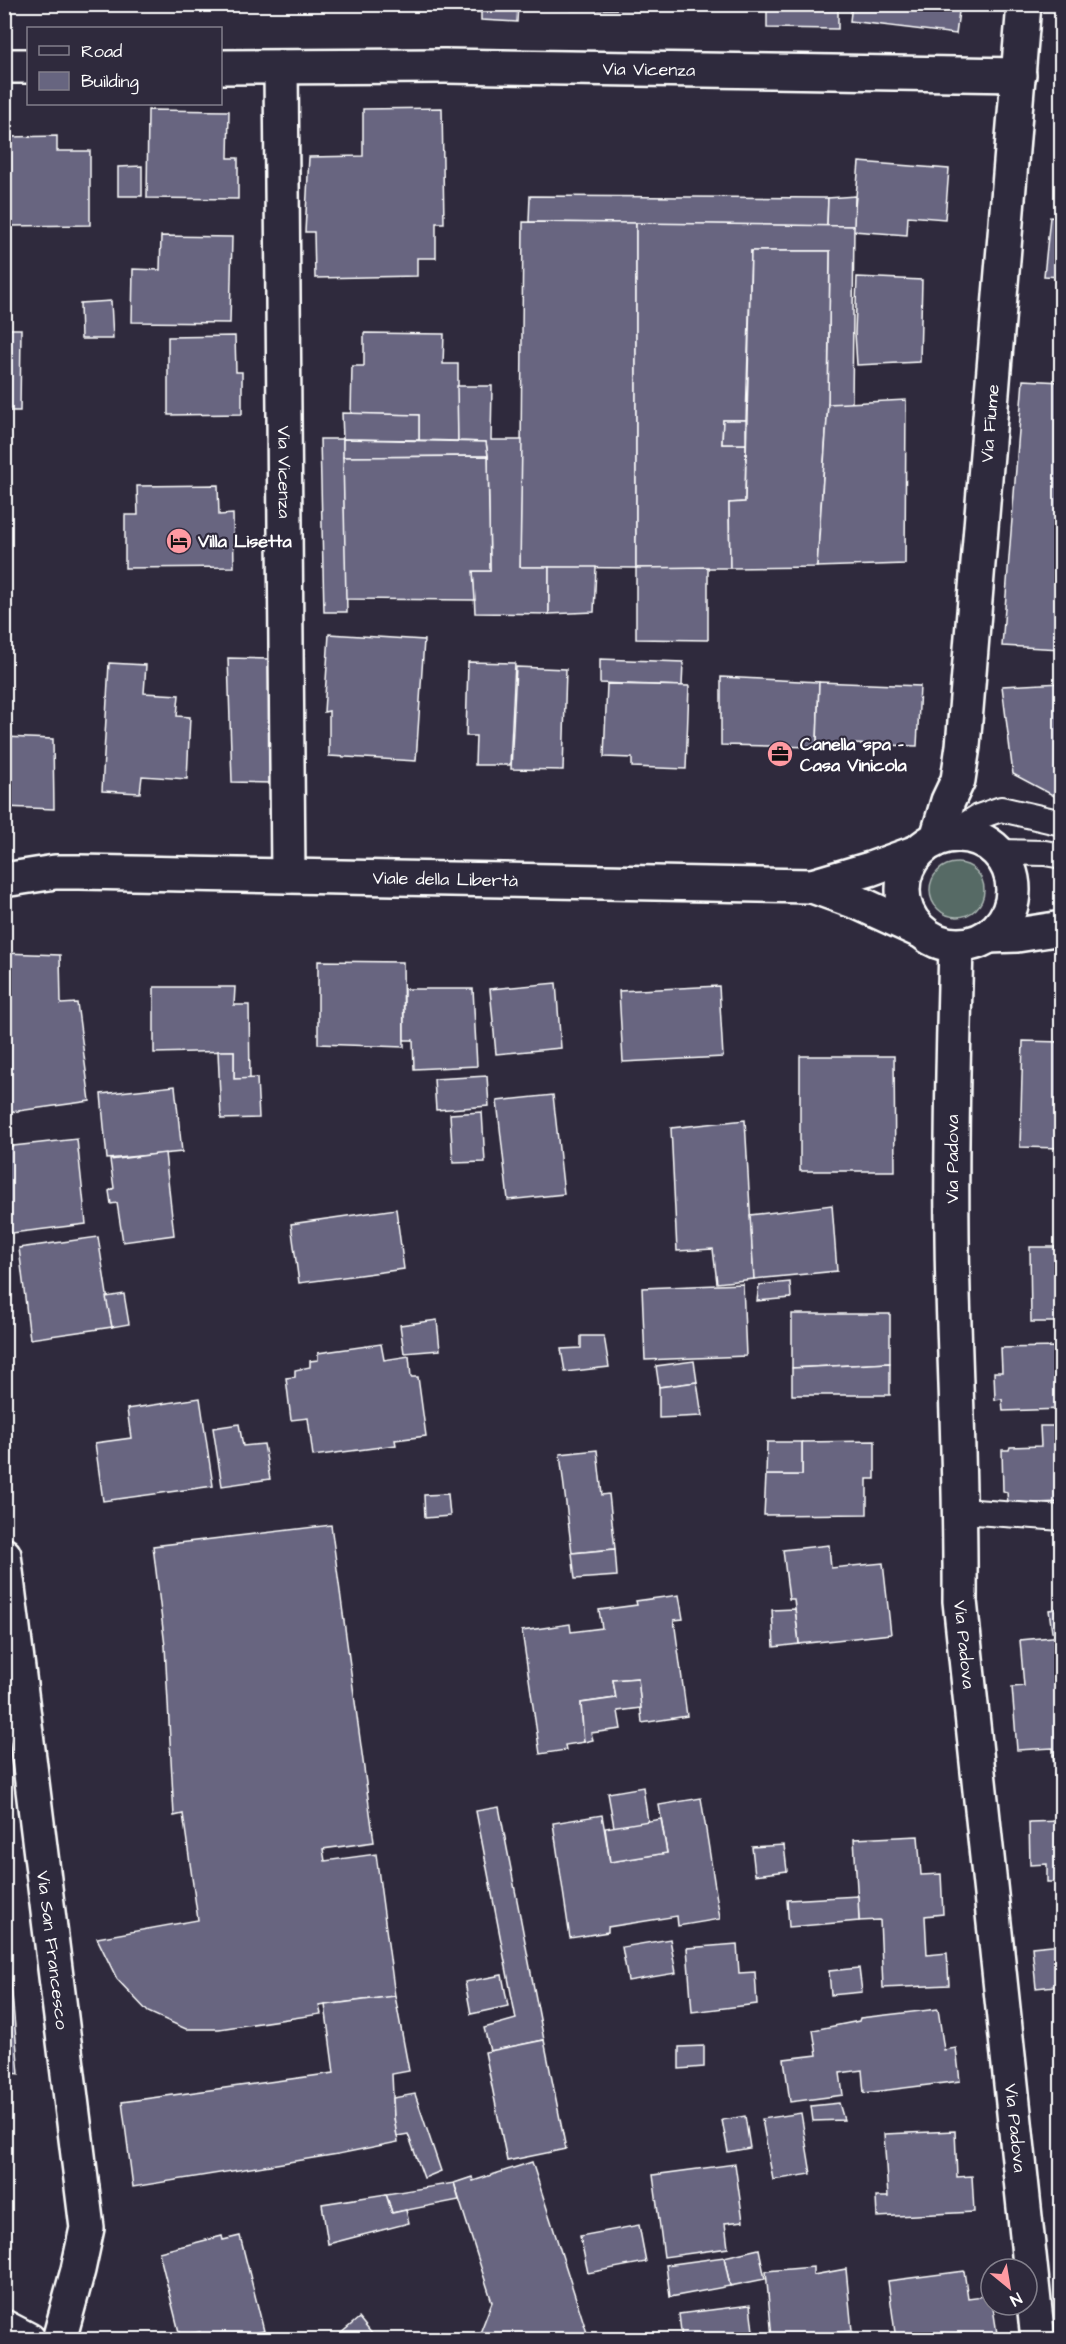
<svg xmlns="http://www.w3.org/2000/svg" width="1066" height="2344" font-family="'Architects Daughter',sans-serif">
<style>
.green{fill:#566b65;stroke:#aab5b2;stroke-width:1.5}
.building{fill:#676580;stroke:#fff;stroke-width:1.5}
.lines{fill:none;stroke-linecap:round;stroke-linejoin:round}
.lane-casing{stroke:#fff;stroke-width:28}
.street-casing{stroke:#fff;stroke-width:38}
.secondary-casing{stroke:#fff;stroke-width:38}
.lane{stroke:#2f2a3d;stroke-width:24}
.street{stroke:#2f2a3d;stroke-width:33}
.secondary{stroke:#2f2a3d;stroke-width:33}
.labels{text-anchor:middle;stroke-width:4.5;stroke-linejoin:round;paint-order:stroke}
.street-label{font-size:18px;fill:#fff;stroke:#2f2a3d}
.poi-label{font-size:18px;font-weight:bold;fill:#fff;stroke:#2f2a3d;text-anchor:start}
</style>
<rect width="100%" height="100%" fill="#2f2a3d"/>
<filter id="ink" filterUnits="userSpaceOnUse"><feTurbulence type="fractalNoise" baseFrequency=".0167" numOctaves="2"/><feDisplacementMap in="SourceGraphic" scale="12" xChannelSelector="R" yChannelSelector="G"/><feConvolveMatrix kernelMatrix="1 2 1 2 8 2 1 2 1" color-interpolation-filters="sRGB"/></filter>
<g filter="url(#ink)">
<!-- green -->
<circle class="green" cx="957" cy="890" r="27"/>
<!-- building -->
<g class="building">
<path d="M439 4H518L517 22 481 20V12L439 11Z"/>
<path d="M571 4H635V9L571 10Z"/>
<path d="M767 4H838V29L767 28Z"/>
<path d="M852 4H960L956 34 850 21Z"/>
<path d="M442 108 444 223H436V258H417V276L315 278 314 232H305L309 157 363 156V109Z"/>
<path d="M148 110 229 111 228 158H238V199L147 198Z"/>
<path d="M57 136V151H90V225L10 226 9 137Z"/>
<path d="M859 162 949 169 945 219 908 216 907 235 853 231Z"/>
<path d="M142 166V196H118V167Z"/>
<path d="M530 196 828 198 827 226 529 222Z"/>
<path d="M855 196 854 226H827L828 198Z"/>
<path d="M1050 217 1062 219V277L1044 276Z"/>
<path d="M523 222 636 223V568L520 567Z"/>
<path d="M636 223 854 226 852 404H828L830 251H751L746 420H723L722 444H746L745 502 729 503 730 568H636Z"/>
<path d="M161 236 232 237 230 323 132 322 133 269 160 270Z"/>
<path d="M751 251H830L828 404 817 567 730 568 729 503 745 502Z"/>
<path d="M857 277 922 280 920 362 857 365 855 333Z"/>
<path d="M111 301 113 339H81L80 303Z"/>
<path d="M4 329H21L20 411H4Z"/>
<path d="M364 333 444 334 443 364H458V441L419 440V415L351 414 352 366H364Z"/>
<path d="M235 336 236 372H242V414L168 415V337Z"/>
<path d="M1023 380 1062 382V649L1002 646Z"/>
<path d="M457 386H492L491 440H522L520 567H549V614L475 613 473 571H490L488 456 486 442 458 441Z"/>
<path d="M906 400 905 564 817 567 828 404Z"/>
<path d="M342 413 419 415V440L343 439Z"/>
<path d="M723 420H746V444H722Z"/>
<path d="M320 439H343L347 612H324Z"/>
<path d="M343 439 486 442 488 456 343 457Z"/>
<path d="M488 456 490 571H473L475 600 346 599 343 457Z"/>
<path d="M218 485 219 515 233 514 234 567 125 568V515H138L137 486Z"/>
<path d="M549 567H596L594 612 549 614Z"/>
<path d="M708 567V640L636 639V568Z"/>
<path d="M329 634 424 640 416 761 329 756V711L324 712Z"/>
<path d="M228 658 269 659 270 783 232 782Z"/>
<path d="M600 659 683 662 682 686 600 683Z"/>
<path d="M468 662 515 663 510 765H475L476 736H466Z"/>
<path d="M109 663 146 665 144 693 179 695 177 716 190 717 187 779 142 776 140 793 102 791Z"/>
<path d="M516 667 566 669 563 770 511 769Z"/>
<path d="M721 677 819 682 817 747 721 745Z"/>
<path d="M819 682 920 686 917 746 817 743Z"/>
<path d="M1062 683 1061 693 1062 800 1013 774 1002 686Z"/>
<path d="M607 684 689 686 686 769 632 767V758L604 757Z"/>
<path d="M4 737 53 739 54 809 4 807Z"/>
<path d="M4 953 60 955 61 1004 77 1003 90 1101 4 1113Z"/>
<path d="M318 961 403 962 404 1047 318 1044Z"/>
<path d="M556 983 561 1048 496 1054 490 989Z"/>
<path d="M719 986 723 1057 623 1062 619 991Z"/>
<path d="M154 987H235L234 1005H249L250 1079H234V1051L154 1053Z"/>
<path d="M404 989H473L477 1066 414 1069 413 1040H404Z"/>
<path d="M1023 1041 1062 1042V1148L1020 1147Z"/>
<path d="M218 1051H234V1079L257 1078 259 1118 221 1119Z"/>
<path d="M800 1056H894L895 1171H800Z"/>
<path d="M487 1076 489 1106 436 1110 434 1079Z"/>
<path d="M175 1086 182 1152 107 1159 101 1094Z"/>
<path d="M553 1095 564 1194 508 1200 497 1101Z"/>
<path d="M482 1112 485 1162 453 1163 450 1114Z"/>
<path d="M745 1120 754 1279 717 1283 713 1249 677 1251 671 1128Z"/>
<path d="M77 1139 86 1224 4 1234V1147Z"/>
<path d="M165 1153 174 1235 123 1242 117 1203 111 1204 109 1191 114 1188 110 1160Z"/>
<path d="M832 1205 837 1271 754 1279 750 1215Z"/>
<path d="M396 1209 404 1269 299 1283 291 1224Z"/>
<path d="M98 1237 112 1327 30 1339 19 1248Z"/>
<path d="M1030 1247H1062V1322H1031Z"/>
<path d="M790 1282 791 1298 757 1301 759 1285Z"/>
<path d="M743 1284 746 1356 645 1360 642 1288Z"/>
<path d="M124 1294 129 1324 112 1327 106 1297Z"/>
<path d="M792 1314H890V1363L792 1368Z"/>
<path d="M437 1320 440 1350 404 1353 400 1325Z"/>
<path d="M581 1336H604L609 1367 565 1372 561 1349 581 1348Z"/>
<path d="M381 1344 384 1360 409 1356 411 1377H418L426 1436 395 1440 396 1445 313 1456 308 1418 291 1420 286 1378 295 1377V1370L310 1367V1361L318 1360V1353Z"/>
<path d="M1062 1347V1409L1003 1411 1002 1399 995 1400 994 1372H1002L1001 1348Z"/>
<path d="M694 1361 697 1382 659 1387 656 1366Z"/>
<path d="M890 1363V1395H792V1368Z"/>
<path d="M697 1382 702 1416 659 1418V1387Z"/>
<path d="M200 1398 213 1486 103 1501 95 1443 131 1438 127 1409Z"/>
<path d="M239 1424 243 1446 264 1444 270 1479 222 1486 213 1428Z"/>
<path d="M1040 1426H1062V1502L1008 1504 1007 1492 1003 1491 1002 1450H1009L1010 1447 1041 1446Z"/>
<path d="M875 1441V1479H867V1514L764 1515 766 1475H802V1442Z"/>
<path d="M767 1442H802V1475H766Z"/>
<path d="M597 1450 602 1495 609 1494 615 1549 572 1553 560 1454Z"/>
<path d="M448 1494 450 1516 425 1518 424 1495Z"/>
<path d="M331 1525 374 1842 323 1849 325 1861 376 1854 395 1996 319 2006 321 2014 219 2029H186L148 2012 117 1979 97 1938 198 1920 183 1814 174 1816 165 1646 153 1546Z"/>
<path d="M829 1545 831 1568 883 1563 891 1634 799 1644 794 1599H789L783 1550Z"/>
<path d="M615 1549 617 1576 575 1579 572 1553Z"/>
<path d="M679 1595 683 1619 674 1620 687 1716 642 1723 638 1678 613 1680 616 1698 581 1703 584 1742 565 1745 566 1750 540 1754 522 1631 570 1624 571 1632 602 1628 599 1610 637 1605 636 1601Z"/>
<path d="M1062 1608V1632H1052L1049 1610Z"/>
<path d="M795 1609 799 1644 774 1647 772 1610Z"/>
<path d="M1062 1636V1754L1053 1755V1748L1017 1750 1012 1687 1024 1686 1020 1640Z"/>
<path d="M638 1678 641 1708 618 1711 621 1729 591 1733 593 1740 584 1742 581 1703 616 1698 613 1680Z"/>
<path d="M1062 1754V1778H1055L1053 1755Z"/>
<path d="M643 1787 648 1822 614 1827 608 1793Z"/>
<path d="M701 1798 720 1919 678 1926 677 1916 608 1927V1932L570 1938 553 1823 602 1815 610 1862 667 1853 659 1805Z"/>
<path d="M499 1807 544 2040 490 2051 484 2028 516 2019 476 1811Z"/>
<path d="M661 1819 667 1853 610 1862 605 1828Z"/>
<path d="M1062 1821V1882H1047V1864L1030 1865 1029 1822Z"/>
<path d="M918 1836 921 1875 941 1874 943 1914 925 1916 927 1955 947 1953 949 1985 883 1988 880 1920 859 1921 854 1839Z"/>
<path d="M784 1845 787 1871 755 1875 752 1847Z"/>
<path d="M858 1896 859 1921 789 1927 787 1900Z"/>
<path d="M1062 1903V1928L1059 1929 1057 1904Z"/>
<path d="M670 1939 676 1973 628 1981 622 1947Z"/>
<path d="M737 1944 739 1973 755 1972 757 2004 692 2012 687 1948Z"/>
<path d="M1062 1944V1993H1057L1055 1986 1036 1988 1032 1947Z"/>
<path d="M4 1947 8 1948 19 2074 4 2072Z"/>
<path d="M859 1968 862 1992 831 1995 829 1971Z"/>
<path d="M502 1975 508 2006 471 2014 465 1982Z"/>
<path d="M395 1996 409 2071 392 2074 394 2117 398 2142 338 2154 133 2187 122 2102 334 2073 325 2005Z"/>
<path d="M938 2009 944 2050 956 2048 960 2081 864 2093 862 2070 840 2073 843 2095 790 2102 784 2059 817 2055 813 2030 859 2021 860 2018Z"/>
<path d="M544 2040 566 2149 507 2161 485 2052Z"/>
<path d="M704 2046V2067L679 2069V2047Z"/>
<path d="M415 2094 441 2171 424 2178 408 2134 397 2136 394 2117 393 2098Z"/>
<path d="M839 2103 844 2120 813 2121 811 2106Z"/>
<path d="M801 2113 811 2174 773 2180 762 2119Z"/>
<path d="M745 2116 750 2148 728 2152 722 2120Z"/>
<path d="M955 2131 957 2177 972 2176 974 2212 877 2217 876 2197H888L884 2134Z"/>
<path d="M532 2162 587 2333 605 2340H472L480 2333 492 2302 454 2183 472 2177 473 2181Z"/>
<path d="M735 2164 743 2221 725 2223 728 2248 664 2257 653 2175Z"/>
<path d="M454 2183 459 2200 392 2213 386 2194Z"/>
<path d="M386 2194 392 2213 406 2210 409 2223 328 2244 322 2204Z"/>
<path d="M639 2225 646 2262 588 2273 580 2236Z"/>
<path d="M222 2236 223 2240 240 2236 264 2331 229 2340H202L200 2332 180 2336 159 2252Z"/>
<path d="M759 2249 765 2279 730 2286 724 2257Z"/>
<path d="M724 2257 730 2286 670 2297 666 2265Z"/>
<path d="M813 2267V2275L846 2269 852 2331 772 2338 766 2271Z"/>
<path d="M964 2271 968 2298 991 2295 998 2340H896L888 2281Z"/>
<path d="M750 2305 754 2340H682L679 2314Z"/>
<path d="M359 2318 377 2340H333Z"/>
</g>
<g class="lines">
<!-- lane casing -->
<g class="lane-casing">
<g id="lane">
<path d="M951 834 978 817 1001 809 1062 823"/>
<path d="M999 852 1045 853 1062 856"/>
<path d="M961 1511 1062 1518"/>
</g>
</g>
<!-- street casing -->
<g class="street-casing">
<g id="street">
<path d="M4 66H28"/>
<path id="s1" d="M220 67 445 66 1019 75"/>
<path id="s2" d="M281 67 288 876"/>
<circle cx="958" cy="890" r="55"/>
<path id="s3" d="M937 838 948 801 958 780 963 746 1024 4"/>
<path id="s4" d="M4 880 55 872H79L812 886 870 869 917 852"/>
<path d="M812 886 859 903 918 930"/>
<path d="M989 936 1017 935 1062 928"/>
<path id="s5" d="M956 946C953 1061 950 1177 953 1292 956 1395 961 1498 960 1601L1038 2340"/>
<path id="s6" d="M4 1555 87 2228 78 2270 59 2340"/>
</g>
</g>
<!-- secondary casing -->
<g class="secondary-casing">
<path id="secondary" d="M4 2327 29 2340"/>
</g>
<!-- lane -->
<use href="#lane" class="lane"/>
<!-- street -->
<use href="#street" class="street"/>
<!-- secondary -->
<use href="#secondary" class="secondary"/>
</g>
</g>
<!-- icons -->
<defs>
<g id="hotel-disc" transform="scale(1.35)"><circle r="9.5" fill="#ff9aa2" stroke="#2f2a3d"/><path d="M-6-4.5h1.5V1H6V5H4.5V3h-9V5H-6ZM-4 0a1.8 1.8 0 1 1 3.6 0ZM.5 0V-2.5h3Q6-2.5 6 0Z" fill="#111"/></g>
<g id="office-disc" transform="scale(1.35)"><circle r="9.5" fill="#ff9aa2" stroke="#2f2a3d"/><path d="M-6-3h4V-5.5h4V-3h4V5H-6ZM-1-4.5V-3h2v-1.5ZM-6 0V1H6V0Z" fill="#111"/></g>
</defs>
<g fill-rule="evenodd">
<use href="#hotel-disc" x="179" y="541"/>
<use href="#office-disc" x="780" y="754"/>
</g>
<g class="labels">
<!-- street labels -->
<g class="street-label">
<text dy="6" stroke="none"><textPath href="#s1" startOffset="429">Via Vicenza</textPath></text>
<text dy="6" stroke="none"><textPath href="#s3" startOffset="420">Via Fiume</textPath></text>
<text dy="6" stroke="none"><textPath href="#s2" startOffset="405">Via Vicenza</textPath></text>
<text dy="6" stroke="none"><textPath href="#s4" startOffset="442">Viale della Libertà</textPath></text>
<text transform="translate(952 1159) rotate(-90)" y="6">Via Padova</text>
<text dy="6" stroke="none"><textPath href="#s5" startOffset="699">Via Padova</textPath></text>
<text dy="6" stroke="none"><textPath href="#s6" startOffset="398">Via San Francesco</textPath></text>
<text dy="6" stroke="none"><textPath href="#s5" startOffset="1185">Via Padova</textPath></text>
</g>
<!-- poi labels -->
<g class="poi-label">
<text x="198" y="547">Villa Lisetta</text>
<text x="800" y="750">Canella spa -<tspan x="800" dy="21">Casa Vinicola</tspan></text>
</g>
</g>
<!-- margin -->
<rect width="1066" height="2344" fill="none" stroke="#2f2a3d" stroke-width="24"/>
<rect x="12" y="12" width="1042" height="2320" fill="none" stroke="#fff" stroke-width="2" filter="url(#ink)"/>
<!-- legend -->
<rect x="27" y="27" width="195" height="78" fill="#2f2a3d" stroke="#827f8b" stroke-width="1.5"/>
<rect x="39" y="46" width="30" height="9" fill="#2f2a3d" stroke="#827f8b" stroke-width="1.5"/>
<text x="81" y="57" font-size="18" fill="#ffffff">Road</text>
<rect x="39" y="72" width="30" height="18" fill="#676580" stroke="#827f8b" stroke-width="1.5"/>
<text x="81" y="87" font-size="18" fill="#ffffff">Building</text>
<!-- north arrow -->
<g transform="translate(1009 2287) rotate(150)"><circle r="28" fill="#2f2a3d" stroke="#827f8b" stroke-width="1.5"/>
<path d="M0-4.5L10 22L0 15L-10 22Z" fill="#ff9aa2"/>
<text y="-9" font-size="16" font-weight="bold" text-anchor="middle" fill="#ffffff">N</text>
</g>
</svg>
